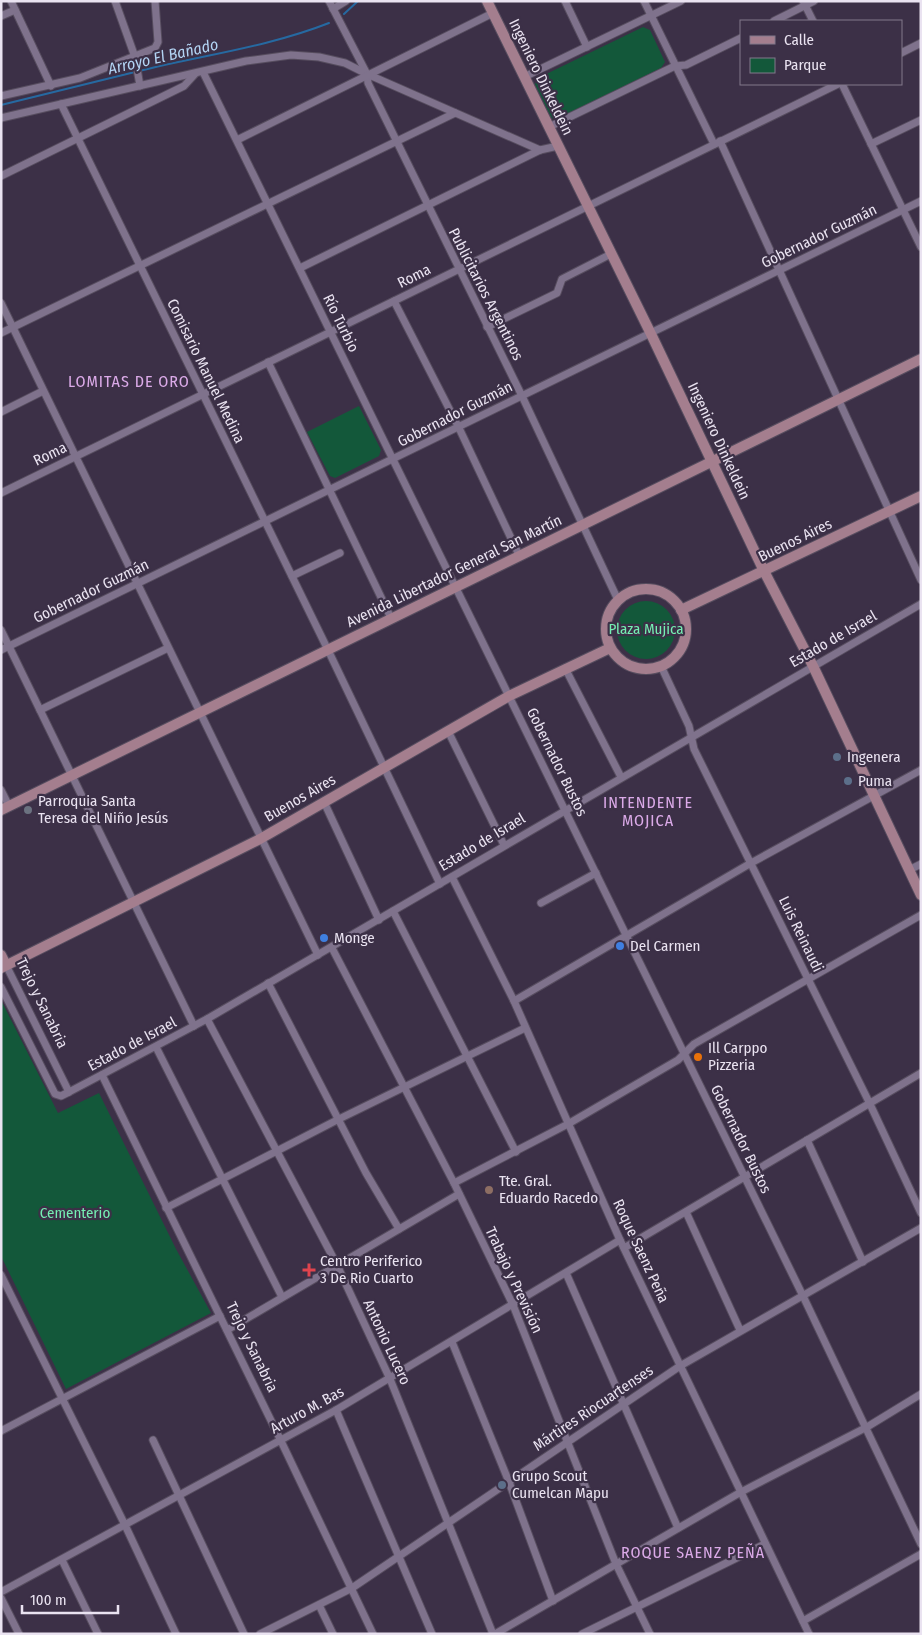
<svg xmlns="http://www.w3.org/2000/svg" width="922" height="1635" font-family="'Fira Sans Condensed',sans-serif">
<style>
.green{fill:#13583a}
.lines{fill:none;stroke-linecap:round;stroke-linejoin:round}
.stream{stroke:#2669a1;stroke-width:2}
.minor-casing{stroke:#574d5f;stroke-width:9}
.secondary-casing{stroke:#574d5f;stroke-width:12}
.minor{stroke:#7f728c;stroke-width:7}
.secondary{stroke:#a47e8e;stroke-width:10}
.service-dot{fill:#5c6f8a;stroke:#3c3047;stroke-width:2}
.worship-dot{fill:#6b7280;stroke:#3c3047;stroke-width:2}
.shop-dot{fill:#3f7fe0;stroke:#3c3047;stroke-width:2}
.food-dot{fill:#e8710a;stroke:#3c3047;stroke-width:2}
.education-dot{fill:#8d6e63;stroke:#3c3047;stroke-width:2}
.health-dot{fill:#e0444e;stroke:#3c3047;stroke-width:2}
.labels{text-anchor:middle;stroke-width:4.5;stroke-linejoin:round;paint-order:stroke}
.street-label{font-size:15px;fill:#eae3f1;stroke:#3c3047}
.park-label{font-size:15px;fill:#75efb3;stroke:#3c3047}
.poi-label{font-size:15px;fill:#eae3f1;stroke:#3c3047;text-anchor:start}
.water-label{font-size:16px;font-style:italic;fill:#b3d4f4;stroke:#3c3047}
.neighbourhood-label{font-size:16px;letter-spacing:1px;fill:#dbaae8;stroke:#3c3047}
</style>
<rect width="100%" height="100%" fill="#3c3047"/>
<!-- green -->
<g class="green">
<path d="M643 27 650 30 665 62 661 68 555 120 551 117 535 84 538 78Z"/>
<path d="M359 406 381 450 379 456 335 478 330 476 307 432Z"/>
<circle cx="646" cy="630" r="29"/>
<path d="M1 1000 58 1113 99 1093 176 1249 211 1313 66 1389 1 1256Z"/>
</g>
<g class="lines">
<!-- stream -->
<g class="stream">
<path d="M344 14 358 1"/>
<path d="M139 71C203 55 268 47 329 23"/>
<path d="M1 105 135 72"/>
</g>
<!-- minor casing -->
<g class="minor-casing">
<g id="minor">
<path d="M11 1 51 86"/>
<path d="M115 1 135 57 140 86"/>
<path d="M329 1 367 74 368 83 522 396 618 600"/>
<path d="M565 1 587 47"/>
<path d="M644 1 714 144"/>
<path d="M803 1 813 21"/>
<path d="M333 9 346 1"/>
<path d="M1 16 15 10"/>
<path d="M774 21 814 1"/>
<path d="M901 53 921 43"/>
<path d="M203 72 803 1296 921 1544"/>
<path d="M524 77 681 1"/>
<path d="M842 84 921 247"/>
<path d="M1 96 80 78 155 48 158 42 155 1"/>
<path d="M61 104 328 650 440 884"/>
<path d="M1 118 246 61 291 55 319 57 345 63 367 74 540 150"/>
<path d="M549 127 675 66 686 65 741 38"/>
<path d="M237 140 493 13"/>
<path d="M720 141 921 580"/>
<path d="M871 144 921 120"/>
<path d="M1 176 184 86 195 74"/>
<path d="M300 268 540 150 558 146"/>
<path d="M394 301 459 428 519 555"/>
<path d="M1 303 318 955"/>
<path d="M487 327 557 293 562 279 611 254"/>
<path d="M1 333 455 113"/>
<path d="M268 362 391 618"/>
<path d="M1 412 43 391"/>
<path d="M1 493 838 84"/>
<path d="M292 576 340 553"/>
<path d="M1 630 194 1026"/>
<path d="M1 650 921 201"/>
<path d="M661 666 689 726 694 749 869 1102 921 1213"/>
<path d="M565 668 621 777"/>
<path d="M40 710 168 648"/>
<path d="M448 731 504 845"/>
<path d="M1 790 9 806"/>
<path d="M324 802 379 920"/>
<path d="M909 870 921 864"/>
<path d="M452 877 514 1001 620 1240 809 1634"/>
<path d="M541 903 596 873"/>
<path d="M393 911 516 1152"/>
<path d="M332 948 454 1183 513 1305 616 1564 650 1634"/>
<path d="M6 965 69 1092"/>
<path d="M268 983 366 1173 399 1229"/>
<path d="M1 987 55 1094 61 1096 69 1092 207 1019 921 604"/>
<path d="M514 1001 751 863 921 770"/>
<path d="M207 1019 337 1265 390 1379 493 1634"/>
<path d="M156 1047 282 1297"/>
<path d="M102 1075 281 1441 373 1634"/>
<path d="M807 1140 863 1262"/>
<path d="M454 1183 568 1124 678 1060 694 1044 921 915"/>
<path d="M166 1208 339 1119 525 1028"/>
<path d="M686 1212 740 1330"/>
<path d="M624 1248 921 1073"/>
<path d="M566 1273 678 1528"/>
<path d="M1 1275 125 1525 176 1634"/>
<path d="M227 1330 459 1194"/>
<path d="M452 1342 509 1482 553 1601"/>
<path d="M336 1410 432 1634"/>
<path d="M1 1431 220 1316"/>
<path d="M153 1440 244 1634"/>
<path d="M62 1560 98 1634"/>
<path d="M1 1592 336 1410 620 1240"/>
<path d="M1 1598 19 1634"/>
<path d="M319 1605 333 1634"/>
<path d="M803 1621 921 1554"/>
<path d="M260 1634 352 1588 680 1366 921 1228"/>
<path d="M495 1634 741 1492 867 1427 921 1394"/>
<path d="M582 1634 765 1544"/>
</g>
</g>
<!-- secondary casing -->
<g class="secondary-casing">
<g id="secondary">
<path d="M487 1 651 334 764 571 813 666 921 895"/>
<circle cx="646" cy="629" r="40"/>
<path d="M681 610 921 496"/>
<path d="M1 810 921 359"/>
<path d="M1 955 6 965"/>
<path d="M1 968 260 839 509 696 610 648"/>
</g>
</g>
<!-- minor -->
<use href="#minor" class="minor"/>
<!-- secondary -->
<use href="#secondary" class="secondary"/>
</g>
<!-- markers -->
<g class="service-dot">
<circle cx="837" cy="757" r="5"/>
<circle cx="848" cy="781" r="5"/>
<circle cx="502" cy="1485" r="5"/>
</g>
<circle class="worship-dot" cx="28" cy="810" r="5"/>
<g class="shop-dot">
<circle cx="324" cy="938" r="5"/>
<circle cx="620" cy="946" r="5"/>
</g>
<circle class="food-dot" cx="698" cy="1057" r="5"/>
<circle class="education-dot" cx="489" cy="1190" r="5"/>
<path class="health-dot" d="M306.5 1262.5h5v5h5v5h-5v5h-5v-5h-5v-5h5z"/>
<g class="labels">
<!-- street labels -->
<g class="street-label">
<text transform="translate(541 77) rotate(64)" y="5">Ingeniero Dinkeldein</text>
<text transform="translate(819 236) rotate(-26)" y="5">Gobernador Guzmán</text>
<text transform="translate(414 276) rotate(-27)" y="5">Roma</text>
<text transform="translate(486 294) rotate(63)" y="5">Publicitarios Argentinos</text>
<text transform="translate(341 323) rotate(64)" y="5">Río Turbio</text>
<text transform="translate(206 371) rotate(64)" y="5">Comisario Manuel Medina</text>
<text transform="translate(455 414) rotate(-27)" y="5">Gobernador Guzmán</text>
<text transform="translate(719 441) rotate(65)" y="5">Ingeniero Dinkeldein</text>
<text transform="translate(50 454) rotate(-26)" y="5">Roma</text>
<text transform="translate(795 540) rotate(-26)" y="5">Buenos Aires</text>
<text transform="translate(454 571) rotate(-26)" y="5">Avenida Libertador General San Martín</text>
<text transform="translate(91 591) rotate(-26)" y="5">Gobernador Guzmán</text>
<text transform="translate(833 639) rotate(-30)" y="5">Estado de Israel</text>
<text transform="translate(557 762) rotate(64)" y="5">Gobernador Bustos</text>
<text transform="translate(300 798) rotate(-30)" y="5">Buenos Aires</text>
<text transform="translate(482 842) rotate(-31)" y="5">Estado de Israel</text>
<text transform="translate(801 934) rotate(64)" y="5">Luis Reinaudi</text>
<text transform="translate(42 1003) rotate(64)" y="5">Trejo y Sanabria</text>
<text transform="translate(132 1044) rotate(-28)" y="5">Estado de Israel</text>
<text transform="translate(741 1139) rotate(64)" y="5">Gobernador Bustos</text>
<text transform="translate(641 1251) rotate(65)" y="5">Roque Saenz Peña</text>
<text transform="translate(514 1280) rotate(65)" y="5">Trabajo y Previsión</text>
<text transform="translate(387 1342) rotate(65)" y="5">Antonio Lucero</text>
<text transform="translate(252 1347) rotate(64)" y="5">Trejo y Sanabria</text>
<text transform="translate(593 1408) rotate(-34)" y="5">Mártires Riocuartenses</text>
<text transform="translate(307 1410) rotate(-29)" y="5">Arturo M. Bas</text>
</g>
<!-- park labels -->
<g class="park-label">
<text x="646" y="634">Plaza Mujica</text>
<text x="75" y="1218">Cementerio</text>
</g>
<!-- poi labels -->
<g class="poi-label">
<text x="847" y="762">Ingenera</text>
<text x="858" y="786">Puma</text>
<text x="38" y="806">Parroquia Santa<tspan x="38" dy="17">Teresa del Niño Jesús</tspan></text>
<text x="334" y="943">Monge</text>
<text x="630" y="951">Del Carmen</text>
<text x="708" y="1053">Ill Carppo<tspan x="708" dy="17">Pizzeria</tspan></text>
<text x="499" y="1186">Tte. Gral.<tspan x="499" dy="17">Eduardo Racedo</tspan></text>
<text x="320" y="1266">Centro Periferico<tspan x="320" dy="17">3 De Rio Cuarto</tspan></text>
<text x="512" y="1481">Grupo Scout<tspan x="512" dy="17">Cumelcan Mapu</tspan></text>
</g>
<!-- water labels -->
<g class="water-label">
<text transform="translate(163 56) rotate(-13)" y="6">Arroyo El Bañado</text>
</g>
<!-- neighbourhood labels -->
<g class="neighbourhood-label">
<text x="129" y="387">LOMITAS DE ORO</text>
<text x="648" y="808">INTENDENTE<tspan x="648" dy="18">MOJICA</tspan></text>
<text x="693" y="1558">ROQUE SAENZ PEÑA</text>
</g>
</g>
<!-- border -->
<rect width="922" height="1635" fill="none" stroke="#eae3f1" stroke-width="5"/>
<!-- legend -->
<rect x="740" y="20" width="162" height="65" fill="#3c3047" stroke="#82788b"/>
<rect x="750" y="36" width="25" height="8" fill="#a47e8e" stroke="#82788b"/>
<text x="784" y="45" font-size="15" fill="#eae3f1">Calle</text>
<rect x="750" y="58" width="25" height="15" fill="#13583a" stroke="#82788b"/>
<text x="784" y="70" font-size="15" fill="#eae3f1">Parque</text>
<!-- scale -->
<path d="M22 1605v8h96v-8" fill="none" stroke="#eae3f1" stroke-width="2.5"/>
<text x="30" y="1605" font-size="15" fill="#eae3f1" stroke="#3c3047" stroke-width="4" paint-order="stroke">100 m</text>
</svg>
